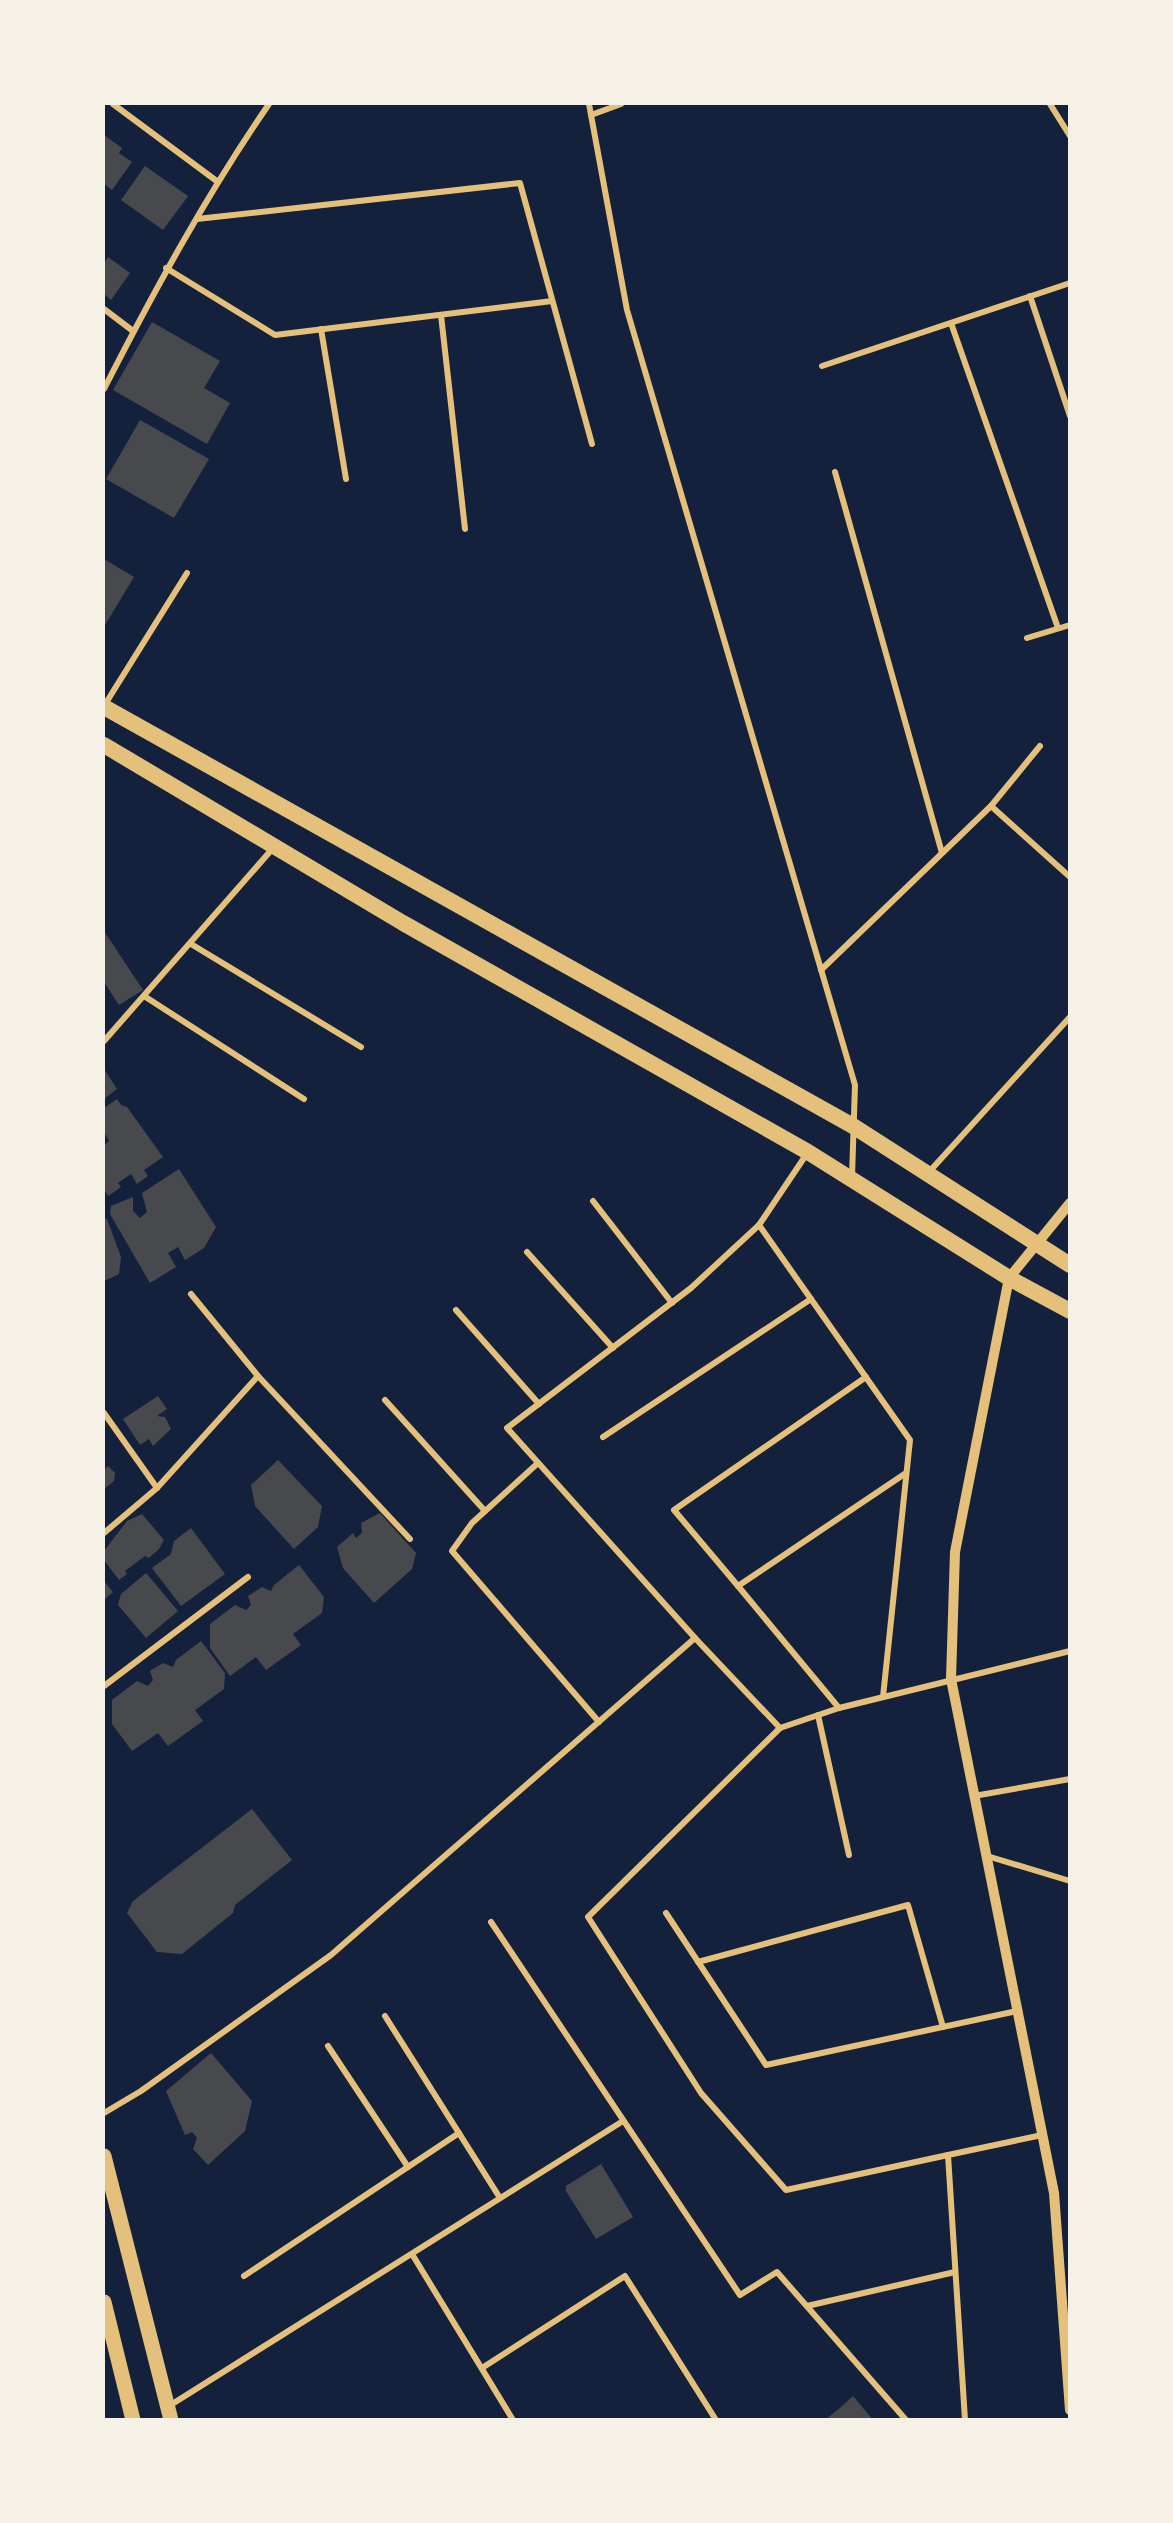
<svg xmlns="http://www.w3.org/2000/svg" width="1173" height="2523" font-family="Manrope,sans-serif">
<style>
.building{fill:#48494c}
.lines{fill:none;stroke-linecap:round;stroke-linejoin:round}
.minor{stroke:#e5c07b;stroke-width:6}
.tertiary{stroke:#e5c07b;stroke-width:10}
.primary{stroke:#e5c07b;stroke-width:15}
.trunk{stroke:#e5c07b;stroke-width:16}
</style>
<rect width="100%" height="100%" fill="#14213d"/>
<!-- building -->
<g class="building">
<path d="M104 135 122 148 119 153 132 162 112 190 104 184Z"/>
<path d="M145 166 188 196 163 230 121 200Z"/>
<path d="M108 257 130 273 111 300 104 294V263Z"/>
<path d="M152 322 220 361 204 388 230 403 207 444 113 390Z"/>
<path d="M140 420 209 459 174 518 106 479Z"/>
<path d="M104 559 134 577 105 625 104 624Z"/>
<path d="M104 931 143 990 119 1005 104 982Z"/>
<path d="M104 1069 117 1089 104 1099Z"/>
<path d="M117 1099 121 1105 127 1107 163 1157 144 1170 148 1176 137 1184 131 1174 118 1183 121 1187 108 1196 104 1189V1145L109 1141 104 1132V1108Z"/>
<path d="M179 1169 216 1227 204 1248 185 1260 178 1247 168 1253 176 1267 150 1283 110 1214 111 1206 133 1197V1211L140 1218 147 1212 142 1193Z"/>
<path d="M104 1218 107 1219 121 1257 119 1274 104 1281Z"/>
<path d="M158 1396 167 1409 157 1416 165 1417 171 1429 153 1446 149 1439 140 1445 123 1419Z"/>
<path d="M278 1460 322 1506 318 1527 294 1549 255 1506 251 1485Z"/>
<path d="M108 1466 115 1473 114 1481 104 1489V1470Z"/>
<path d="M380 1513 416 1553 412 1569 374 1603 343 1568 337 1547 353 1533 356 1538 362 1533 361 1523Z"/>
<path d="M142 1514 164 1540 159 1549 149 1558 145 1556 125 1571 127 1574 119 1580 104 1560V1551L127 1521Z"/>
<path d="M191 1528 225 1574 181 1606 152 1568 171 1554 174 1541Z"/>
<path d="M299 1565 324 1597 322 1613 293 1634 301 1645 266 1670 256 1657 230 1676 210 1648V1624L235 1605 246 1610 251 1605 248 1596 262 1587 271 1591 274 1585Z"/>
<path d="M146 1573 178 1611 146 1638 118 1605 121 1594Z"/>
<path d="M104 1581 113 1592 104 1600Z"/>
<path d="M201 1641 225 1673 224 1689 195 1710 203 1721 168 1746 158 1733 132 1751 112 1724V1700L137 1681 148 1686 153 1680 150 1671 163 1663 173 1667 176 1660Z"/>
<path d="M252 1809 292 1860 235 1905 233 1913 182 1954 157 1952 127 1913 133 1901Z"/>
<path d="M211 2053 252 2101 245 2131 208 2165 193 2149 197 2138 192 2132 185 2135 166 2091Z"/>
<path d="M601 2164 633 2217 596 2239 566 2191V2186Z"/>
<path d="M853 2396 873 2420H825L841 2407Z"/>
</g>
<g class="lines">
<!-- minor -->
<g class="minor">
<path d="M113 104 218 182"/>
<path d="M589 104 627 310 855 1085 852 1177"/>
<path d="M1050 104 1070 136"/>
<path d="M591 115 621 104"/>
<path d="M197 219 520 183 592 444"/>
<path d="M166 268 275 335 552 301"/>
<path d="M1030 296 1070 416"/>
<path d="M104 309 133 331"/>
<path d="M441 315 465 529"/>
<path d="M951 323 1058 628"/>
<path d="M321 329 346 479"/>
<path d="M822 366 1070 283"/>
<path d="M104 389C154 291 207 194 269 104"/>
<path d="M835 472 942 853"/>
<path d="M1027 638 1070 625"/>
<path d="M104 706 187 573"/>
<path d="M991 806 1070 877"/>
<path d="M191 944 361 1047"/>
<path d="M821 970 991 806 1040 746"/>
<path d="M144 996 304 1099"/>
<path d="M104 1041 274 847"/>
<path d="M808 1152 759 1225 910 1440 883 1697"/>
<path d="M929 1172 1070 1017"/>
<path d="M593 1201 672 1303"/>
<path d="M759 1225 691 1288 507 1428 695 1638 780 1728"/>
<path d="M527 1252 613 1348"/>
<path d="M456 1310 539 1404"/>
<path d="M258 1376 410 1539"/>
<path d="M866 1377 674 1510 738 1586 906 1473"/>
<path d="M385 1400 485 1511"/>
<path d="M104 1413 157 1488"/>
<path d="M603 1437 811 1299"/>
<path d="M538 1463 472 1523 452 1551 599 1722"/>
<path d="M104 1533 157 1488 258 1376 191 1294"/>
<path d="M738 1586 839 1708"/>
<path d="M104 1686 248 1577"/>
<path d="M818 1715 849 1855"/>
<path d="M974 1796 1070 1779"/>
<path d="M987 1856 1070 1881"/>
<path d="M666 1913 766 2065 1017 2011"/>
<path d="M491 1922 740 2295 777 2272 906 2420"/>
<path d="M698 1962 908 1905 943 2027"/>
<path d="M385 2016 500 2198"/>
<path d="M328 2046 408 2167"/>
<path d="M104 2113 141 2091 331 1955 695 1638"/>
<path d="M948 2155 786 2190 701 2093 588 1917 780 1728 839 1708 1070 1651"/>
<path d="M412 2254 513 2420"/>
<path d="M244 2276 459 2133"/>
<path d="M807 2306 955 2272"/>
<path d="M482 2368 625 2276 716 2420"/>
<path d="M169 2406 623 2121"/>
<path d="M965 2420 948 2155 1042 2135"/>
</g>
<!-- tertiary -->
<path class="tertiary" d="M1070 1203 1009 1278 955 1552 951 1679 1054 2193 1070 2410"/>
<!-- primary -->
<g class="primary">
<path d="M104 2156 171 2420"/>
<path d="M104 2302 133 2420"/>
</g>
<!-- trunk -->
<g class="trunk">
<path d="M104 707 853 1126 1070 1265"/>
<path d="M104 745 403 923 808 1152 1009 1278 1070 1311"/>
</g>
</g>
<!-- border -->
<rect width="1173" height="2523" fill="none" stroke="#f6f1e7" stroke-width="210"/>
</svg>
